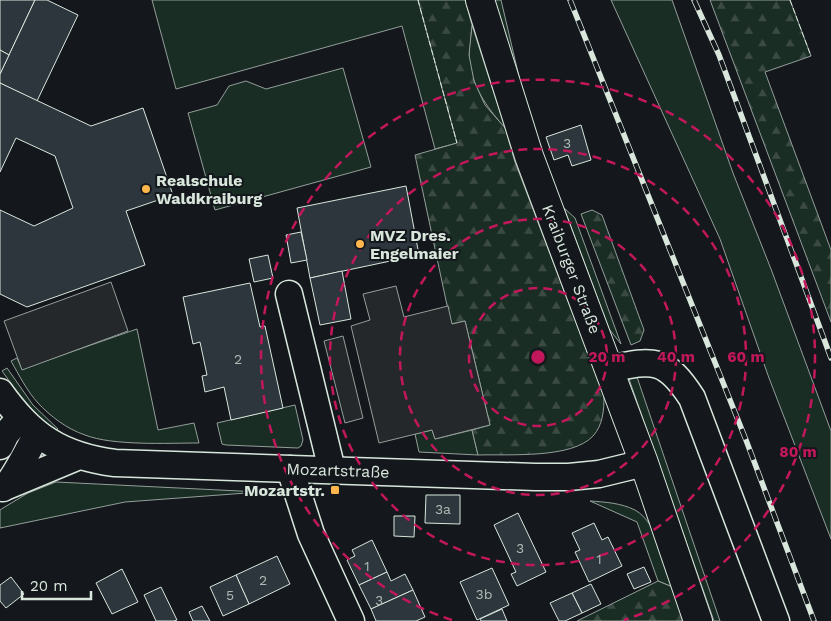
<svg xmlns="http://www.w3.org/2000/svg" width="831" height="621" font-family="'Work Sans',sans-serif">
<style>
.grass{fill:#1a2d24;stroke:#939e99}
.forest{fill:url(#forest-firs);stroke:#939e99}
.parking{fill:#24282b;stroke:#939e99}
.building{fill:#2c363c;stroke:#d8e6dc}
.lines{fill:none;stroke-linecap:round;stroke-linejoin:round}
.minor-casing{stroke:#d8e6dc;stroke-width:29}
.major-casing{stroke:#d8e6dc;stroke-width:30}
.minor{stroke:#14181c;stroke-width:26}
.major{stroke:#14181c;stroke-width:28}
.rail-casing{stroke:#d8e6dc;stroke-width:5.5}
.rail{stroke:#14181c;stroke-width:4;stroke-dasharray:11;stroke-linecap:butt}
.fence{stroke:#d8e6dc;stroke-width:1;stroke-dasharray:6 2.5;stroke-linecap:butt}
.ring{fill:none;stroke:#c2185b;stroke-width:2.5;stroke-dasharray:9 6}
.poi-dot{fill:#ffb74d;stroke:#14181c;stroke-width:2}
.labels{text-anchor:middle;stroke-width:4;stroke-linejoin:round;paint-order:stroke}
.number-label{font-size:14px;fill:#adbab4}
.poi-label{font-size:16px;font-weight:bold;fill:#d8e6dc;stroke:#14181c;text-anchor:start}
.street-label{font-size:16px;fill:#d8e6dc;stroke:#14181c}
.centre{fill:#c2185b;stroke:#14181c;stroke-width:2.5}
.ring-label{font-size:15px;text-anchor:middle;font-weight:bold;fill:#c2185b;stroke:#14181c;stroke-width:4;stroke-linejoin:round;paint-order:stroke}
</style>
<defs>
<pattern id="forest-firs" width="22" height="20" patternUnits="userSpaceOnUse" patternTransform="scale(1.25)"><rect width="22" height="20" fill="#1a2d24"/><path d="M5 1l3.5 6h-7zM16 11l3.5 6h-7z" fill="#3b4b43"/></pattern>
</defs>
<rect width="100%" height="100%" fill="#14181c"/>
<!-- grass -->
<g class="grass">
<path d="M152 0H418L457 143 435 149 402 26 176 89Z"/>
<path d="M495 0H501L524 98Z"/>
<path d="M611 0H672L733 173 771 269 831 431V539L769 378 720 239Z"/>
<path d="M472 25 505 128C486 106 471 86 469 56 469 46 471 35 472 25Z"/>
<path d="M343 68 371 167 215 210 188 113 217 105 229 86 246 81 266 89Z"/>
<path d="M564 208 575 218 621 344 609 329Z"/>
<path d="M137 329 158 430 194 423 199 443C168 443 113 446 85 435 67 429 50 416 38 403 27 391 19 375 11 361L17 358 22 369Z"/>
<path d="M7 368 33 405 58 429 55 432C34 414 18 393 2 371Z"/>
<path d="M630 375 637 377 720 621H714L629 379Z"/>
<path d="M295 405 303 440 301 446 298 448 226 445 222 444 217 423Z"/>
<path d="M432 430 435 439 472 430 478 455 419 452 415 434Z"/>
<path d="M56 482 260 492 125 502 0 528V510L3 508 28 493Z"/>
<path d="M590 501C605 502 621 503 635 510 658 523 666 564 675 588L658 581 637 522Z"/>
</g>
<!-- forest -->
<g class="forest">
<path d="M418 0H465L472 25 469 55 474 81 485 105 505 128 515 162 604 396C604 410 603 425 593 436 572 459 508 454 478 455L472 430 490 425 465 321 451 324 415 155 457 143Z"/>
<path d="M710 0H790L811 56 765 72 831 250V322Z"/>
<path d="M592 210 602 215 644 330 640 341 631 345 581 214Z"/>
<path d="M658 581 675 588 685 621H577Z"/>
</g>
<!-- parking -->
<g class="parking">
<path d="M111 282 128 331 22 370 4 321Z"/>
<path d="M396 286 404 317 448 306 452 324 465 321 490 425 435 439 432 430 379 443 351 326 370 320 363 294Z"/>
<path d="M343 336 363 418 345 423 324 341Z"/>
</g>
<!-- building -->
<g class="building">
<path d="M0 0H35L9 55 0 50Z"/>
<path d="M35 0H47L78 15 37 101 0 83V74Z"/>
<path d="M0 50 9 55 0 74Z"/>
<path d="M0 83 91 126 143 108 173 195 126 211 145 265 27 307 0 294V210L34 226 73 208 55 156 16 138 0 172Z"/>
<path d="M581 125 591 160 572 166 568 155 554 160 546 137Z"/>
<path d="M406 186 419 255 310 278 297 208Z"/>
<path d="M301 232 307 260 291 263 286 235Z"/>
<path d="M268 255 273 278 254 282 249 259Z"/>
<path d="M342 271 351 319 320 325 310 278Z"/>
<path d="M250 283 260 327 265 326 283 408 231 420 224 387 205 392 202 376 207 375 200 342 193 344 183 297Z"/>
<path d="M426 495H460V524L425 523Z"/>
<path d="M518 513 546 572 517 586 511 574 516 572 494 525Z"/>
<path d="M394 516H415L414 537 394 536Z"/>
<path d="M594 523 602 540 608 537 622 566 589 582 575 552 580 550 572 533Z"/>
<path d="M372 540 387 572 359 585 347 560 355 556 352 550Z"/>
<path d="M277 556 290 584 249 604 236 575Z"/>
<path d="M644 567 651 582 634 589 627 574Z"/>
<path d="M492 568 509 605 477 620 460 582Z"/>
<path d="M122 569 138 602 112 614 96 583Z"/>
<path d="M387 572 391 581 405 574 413 590 371 609 359 585Z"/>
<path d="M236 575 249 604 223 616 210 587Z"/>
<path d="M11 577 24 594 6 608 0 601V585Z"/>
<path d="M591 584 601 604 582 613 572 593Z"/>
<path d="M161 587 177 620 174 621H156L144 595Z"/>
<path d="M413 590 425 617 416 621H376L371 609Z"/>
<path d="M572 593 582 613 565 621H559L550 603Z"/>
<path d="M202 606 210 621H193L189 612Z"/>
<path d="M502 609 507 621H481L480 619Z"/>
</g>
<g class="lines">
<!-- minor casing -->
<g class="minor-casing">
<g id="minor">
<path d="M289 294 332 470"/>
<path d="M610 369C654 359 666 358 692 398L776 621"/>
<path d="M0 392C31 436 61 456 115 463L535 477H569L599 474 644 463"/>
<path d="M0 446 6 434 20 418"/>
<path d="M290 469 311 534 351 621"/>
<path d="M7 486 79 456"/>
<path d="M3 488C13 482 30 446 37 434"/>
</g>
</g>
<!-- major casing -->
<g class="major-casing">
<path id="major" d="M480 0 529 156 644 463 698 621"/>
</g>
<!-- minor -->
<use href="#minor" class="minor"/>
<!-- major -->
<use href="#major" class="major"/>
<!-- rail casing -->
<g class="rail-casing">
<g id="rail">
<path d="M570 0 746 440 814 621"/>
<path d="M694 0 719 55 831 358"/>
</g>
</g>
<!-- rail -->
<use href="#rail" class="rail"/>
<!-- fence -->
<g class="fence">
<path d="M418 0 457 143"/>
<path d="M790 0 811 56"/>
</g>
</g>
<!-- distance rings -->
<g class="ring">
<circle cx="538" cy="357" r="69"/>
<circle cx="538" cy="357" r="138"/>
<circle cx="538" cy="357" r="208"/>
<path d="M452 620A277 277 0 1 1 624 620"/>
</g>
<!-- markers -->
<g class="poi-dot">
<circle cx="146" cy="189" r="5"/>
<circle cx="360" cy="244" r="5"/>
<rect x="330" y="485" width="10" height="10" rx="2.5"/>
</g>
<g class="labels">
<!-- number labels -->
<g class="number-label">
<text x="567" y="148">3</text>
<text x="238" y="364">2</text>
<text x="443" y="514">3a</text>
<text x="520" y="553">3</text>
<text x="599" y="564">1</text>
<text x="367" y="571">1</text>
<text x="263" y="585">2</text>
<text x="484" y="599">3b</text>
<text x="230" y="600">5</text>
<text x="379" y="605">3</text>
</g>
<!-- poi labels -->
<g class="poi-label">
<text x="156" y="186">Realschule<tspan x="156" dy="18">Waldkraiburg</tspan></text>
<text x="370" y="241">MVZ Dres.<tspan x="370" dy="18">Engelmaier</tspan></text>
<text x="325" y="496" text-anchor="end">Mozartstr.</text>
</g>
<!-- street labels -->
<g class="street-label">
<text transform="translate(572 269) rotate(69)" y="6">Kraiburger Straße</text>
<text transform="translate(338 470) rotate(2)" y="6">Mozartstraße</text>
</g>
</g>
<circle cx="538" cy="357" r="8" class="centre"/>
<g class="ring-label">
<text x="607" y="362">20 m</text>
<text x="676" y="362">40 m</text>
<text x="746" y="362">60 m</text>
<text x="798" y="457">80 m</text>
</g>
<!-- scale -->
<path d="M22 591v8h69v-8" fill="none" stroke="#d8e6dc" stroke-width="2.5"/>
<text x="30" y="591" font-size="15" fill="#d8e6dc" stroke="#14181c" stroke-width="4" paint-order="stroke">20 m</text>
</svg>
